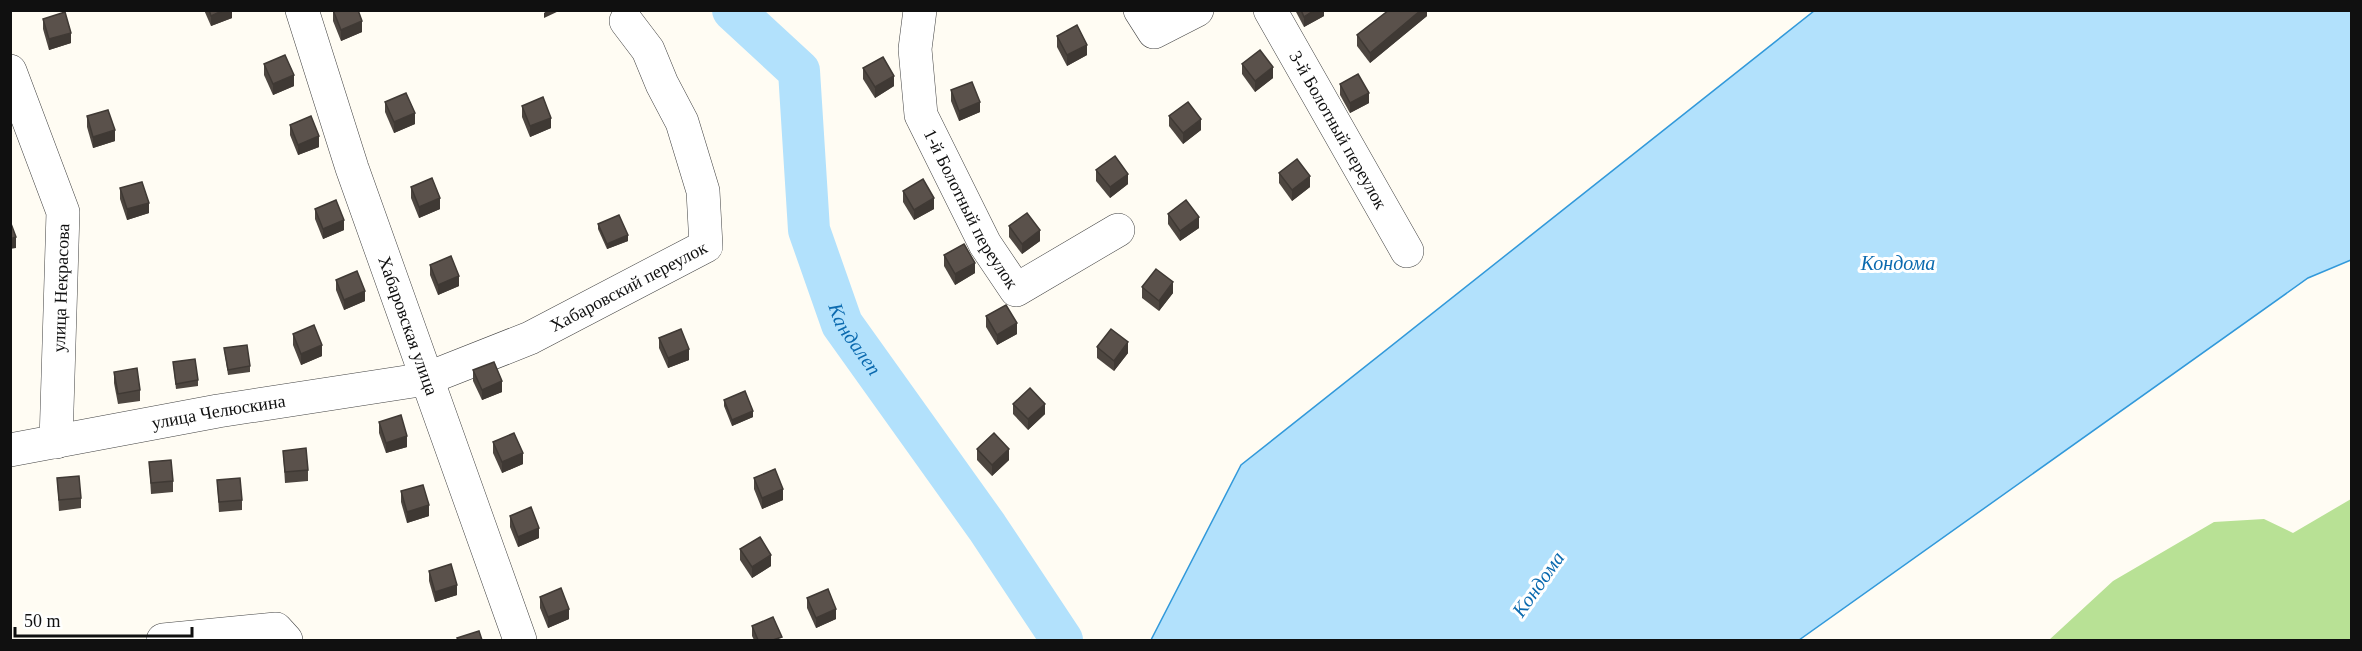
<svg xmlns="http://www.w3.org/2000/svg" width="2362" height="651" font-family="'Times New Roman',serif">
<style>
.forest{fill:#b8e195}
.water{fill:#b2e1fc;stroke:#3299da;stroke-width:1.5}
.lines{fill:none;stroke-linecap:round;stroke-linejoin:round}
.river{stroke:#b2e1fc;stroke-width:42}
.minor-casing{stroke:#434343;stroke-width:34}
.minor{stroke:#fff;stroke-width:33}
.wall{fill:#4d4640}
.shaded-wall{fill:#3f3934}
.building{fill:#5a514b;stroke:#3f3934;stroke-width:1.5}
.labels{text-anchor:middle;stroke-width:6;stroke-linejoin:round;paint-order:stroke}
.street-label{font-size:18px;fill:#101010;stroke:#fff}
.water-label{font-size:20px;font-style:italic;fill:#0b6aaf;stroke:#fff}
</style>
<rect width="100%" height="100%" fill="#fffcf3"/>
<!-- forest -->
<path class="forest" d="M2351 499V640H2049L2113 581 2214 522 2264 519 2293 533Z"/>
<!-- water -->
<path class="water" d="M1814 11H2351V260L2308 278 1799 640H1151L1241 465Z"/>
<g class="lines">
<!-- river -->
<path class="river" id="s1" d="M733 10 799 71 809 230 842 324 987 527 1062 640"/>
<!-- minor casing -->
<g class="minor-casing">
<g id="minor">
<path id="s2" d="M302 10 352 168 520 640"/>
<path id="s3" d="M920 10 915 49 921 115 985 244 1016 290 1118 230"/>
<path d="M1140 10 1154 32 1197 10"/>
<path id="s4" d="M1270 10 1407 251"/>
<path d="M10 71 63 212 56 442"/>
<path id="s5" d="M10 450 218 411 426 379 530 338 706 246 703 191 682 122 662 84 648 50 626 21"/>
<path d="M163 640 276 629 286 640"/>
</g>
</g>
<!-- minor -->
<use href="#minor" class="minor"/>
</g>
<!-- wall -->
<g class="wall">
<path d="M204 10H232V18L211 26Z"/>
<path d="M333 10 362 32 341 41 333 21Z"/>
<path d="M1295 10H1324V16L1304 27Z"/>
<path d="M1427 10V16L1370 63 1357 46V35Z"/>
<path d="M43 19 71 43 49 50 43 29Z"/>
<path d="M1057 36 1087 55 1067 66 1057 47Z"/>
<path d="M264 64 294 86 273 95 264 75Z"/>
<path d="M1242 64 1273 78 1255 92 1242 74Z"/>
<path d="M863 68 894 86 875 98 863 79Z"/>
<path d="M1340 84 1369 103 1350 113 1340 95Z"/>
<path d="M951 90 980 112 959 121 951 101Z"/>
<path d="M385 102 415 124 394 133 385 112Z"/>
<path d="M522 106 551 128 530 137 522 117Z"/>
<path d="M87 116 115 141 93 148 87 127Z"/>
<path d="M1169 116 1201 130 1183 144 1169 126Z"/>
<path d="M290 125 319 147 298 155 290 135Z"/>
<path d="M1096 170 1128 184 1110 198 1096 181Z"/>
<path d="M1279 173 1310 187 1292 201 1279 183Z"/>
<path d="M411 187 440 209 419 218 411 198Z"/>
<path d="M120 188 149 213 127 220 120 199Z"/>
<path d="M903 191 934 209 914 220 903 202Z"/>
<path d="M315 209 344 230 323 239 315 219Z"/>
<path d="M1168 214 1199 228 1180 241 1168 224Z"/>
<path d="M598 224 628 241 607 249 598 229Z"/>
<path d="M1009 226 1040 241 1022 254 1009 237Z"/>
<path d="M944 255 975 273 955 285 944 266Z"/>
<path d="M430 265 459 286 438 295 430 275Z"/>
<path d="M336 280 365 301 344 310 336 290Z"/>
<path d="M1142 287 1173 293 1159 311 1142 298Z"/>
<path d="M986 316 1017 334 997 345 986 327Z"/>
<path d="M293 334 322 356 301 365 293 345Z"/>
<path d="M659 338 689 360 668 368 659 348Z"/>
<path d="M1097 347 1128 353 1114 371 1097 358Z"/>
<path d="M224 348 250 366V372L228 375Z"/>
<path d="M173 362 198 380V386L176 389Z"/>
<path d="M473 370 502 392 482 400 473 381Z"/>
<path d="M114 372 140 390V401L118 404 114 383Z"/>
<path d="M724 400 753 417 732 426 724 406Z"/>
<path d="M1013 404 1045 414 1028 430 1013 414Z"/>
<path d="M379 422 407 447 386 453 379 433Z"/>
<path d="M493 442 523 464 502 473 493 453Z"/>
<path d="M977 449 1009 460 992 476 977 460Z"/>
<path d="M283 451 308 470V481L285 483Z"/>
<path d="M149 462 173 481V492L151 494Z"/>
<path d="M57 478 81 498V508L59 511Z"/>
<path d="M754 478 783 500 762 509 754 489Z"/>
<path d="M217 480 242 500V510L219 512Z"/>
<path d="M401 491 429 516 407 523 401 502Z"/>
<path d="M510 516 539 538 518 547 510 527Z"/>
<path d="M740 549 771 566 752 578 740 560Z"/>
<path d="M429 571 457 595 435 602 429 581Z"/>
<path d="M10 573 12 589V599H10Z"/>
<path d="M540 597 569 619 548 628 540 608Z"/>
<path d="M807 598 836 619 816 628 807 608Z"/>
<path d="M752 626 782 640H754L752 636Z"/>
</g>
<!-- shaded-wall -->
<g class="shaded-wall">
<path d="M224 10H232V18L211 26V16Z"/>
<path d="M548 10H561L544 18V13Z"/>
<path d="M1315 10H1324V16L1304 27V17Z"/>
<path d="M1421 10H1427V16L1370 63V53Z"/>
<path d="M362 21V32L341 41V30Z"/>
<path d="M71 33V43L49 50V39Z"/>
<path d="M1087 45V55L1067 66V55Z"/>
<path d="M1273 67V78L1255 92V81Z"/>
<path d="M294 75V86L273 95V84Z"/>
<path d="M894 76V86L875 98V87Z"/>
<path d="M1369 93V103L1350 113V103Z"/>
<path d="M980 102V112L959 121V111Z"/>
<path d="M415 113V124L394 133V122Z"/>
<path d="M551 118V128L530 137V126Z"/>
<path d="M1201 119V130L1183 144V133Z"/>
<path d="M115 130V141L93 148V137Z"/>
<path d="M319 136V147L298 155V145Z"/>
<path d="M1128 174V184L1110 198V187Z"/>
<path d="M1310 176V187L1292 201V190Z"/>
<path d="M440 198V209L419 218V207Z"/>
<path d="M934 198V209L914 220V210Z"/>
<path d="M149 203V213L127 220V209Z"/>
<path d="M1199 217V228L1180 241V231Z"/>
<path d="M344 220V230L323 239V229Z"/>
<path d="M1040 230V241L1022 254V244Z"/>
<path d="M628 235V241L607 249V244Z"/>
<path d="M16 237V248L10 249V239Z"/>
<path d="M975 263V273L955 285V274Z"/>
<path d="M459 276V286L438 295V285Z"/>
<path d="M1173 282V293L1159 311V301Z"/>
<path d="M365 291V301L344 310V300Z"/>
<path d="M1017 323V334L997 345V335Z"/>
<path d="M1128 342V353L1114 371V361Z"/>
<path d="M322 345V356L301 365V354Z"/>
<path d="M689 349V360L668 368V358Z"/>
<path d="M502 381V392L482 400V390Z"/>
<path d="M1045 404V414L1028 430V419Z"/>
<path d="M753 411V417L732 426V420Z"/>
<path d="M407 436V447L386 453V443Z"/>
<path d="M1009 449V460L992 476V465Z"/>
<path d="M523 453V464L502 473V462Z"/>
<path d="M783 489V500L762 509V498Z"/>
<path d="M429 505V516L407 523V512Z"/>
<path d="M539 528V538L518 547V537Z"/>
<path d="M771 555V566L752 578V567Z"/>
<path d="M457 585V595L435 602V592Z"/>
<path d="M569 609V619L548 628V617Z"/>
<path d="M836 609V619L816 628V618Z"/>
</g>
<!-- building -->
<g class="building">
<path d="M209 10H224L211 16Z"/>
<path d="M333 10H358L362 21 341 30Z"/>
<path d="M1301 10H1315L1304 17Z"/>
<path d="M1389 10H1421L1370 53 1357 35Z"/>
<path d="M65 12 71 33 49 39 43 19Z"/>
<path d="M1077 25 1087 45 1067 55 1057 36Z"/>
<path d="M1260 50 1273 67 1255 81 1242 64Z"/>
<path d="M285 55 294 75 273 84 264 64Z"/>
<path d="M883 57 894 76 875 87 863 68Z"/>
<path d="M1358 74 1369 93 1350 103 1340 84Z"/>
<path d="M972 82 980 102 959 111 951 90Z"/>
<path d="M406 93 415 113 394 122 385 102Z"/>
<path d="M543 97 551 118 530 126 522 106Z"/>
<path d="M1188 102 1201 119 1183 133 1169 116Z"/>
<path d="M108 110 115 130 93 137 87 116Z"/>
<path d="M311 116 319 136 298 145 290 125Z"/>
<path d="M1115 156 1128 174 1110 187 1096 170Z"/>
<path d="M1297 159 1310 176 1292 190 1279 173Z"/>
<path d="M432 178 440 198 419 207 411 187Z"/>
<path d="M923 179 934 198 914 210 903 191Z"/>
<path d="M142 182 149 203 127 209 120 188Z"/>
<path d="M336 200 344 220 323 229 315 209Z"/>
<path d="M1186 200 1199 217 1180 231 1168 214Z"/>
<path d="M1027 213 1040 230 1022 244 1009 226Z"/>
<path d="M619 215 628 235 607 244 598 224Z"/>
<path d="M10 221 16 237 10 239Z"/>
<path d="M964 244 975 263 955 274 944 255Z"/>
<path d="M451 256 459 276 438 285 430 265Z"/>
<path d="M1156 269 1173 282 1159 301 1142 287Z"/>
<path d="M357 271 365 291 344 300 336 280Z"/>
<path d="M1006 305 1017 323 997 335 986 316Z"/>
<path d="M314 325 322 345 301 354 293 334Z"/>
<path d="M681 329 689 349 668 358 659 338Z"/>
<path d="M1111 329 1128 342 1114 361 1097 347Z"/>
<path d="M247 345 250 366 228 370 224 348Z"/>
<path d="M195 359 198 380 176 384 173 362Z"/>
<path d="M494 362 502 381 482 390 473 370Z"/>
<path d="M137 368 140 390 118 394 114 372Z"/>
<path d="M1030 388 1045 404 1028 419 1013 404Z"/>
<path d="M745 391 753 411 732 420 724 400Z"/>
<path d="M401 415 407 436 386 443 379 422Z"/>
<path d="M514 433 523 453 502 462 493 442Z"/>
<path d="M994 433 1009 449 992 465 977 449Z"/>
<path d="M306 448 308 470 285 472 283 451Z"/>
<path d="M171 460 173 481 151 483 149 462Z"/>
<path d="M775 469 783 489 762 498 754 478Z"/>
<path d="M79 476 81 498 59 500 57 478Z"/>
<path d="M240 478 242 500 219 502 217 480Z"/>
<path d="M423 485 429 505 407 512 401 491Z"/>
<path d="M531 507 539 528 518 537 510 516Z"/>
<path d="M760 537 771 555 752 567 740 549Z"/>
<path d="M451 564 457 585 435 592 429 571Z"/>
<path d="M561 588 569 609 548 617 540 597Z"/>
<path d="M828 589 836 609 816 618 807 598Z"/>
<path d="M773 617 782 637 773 640H758L752 626Z"/>
<path d="M479 631 482 640H458L457 638Z"/>
</g>
<g class="labels">
<!-- street labels -->
<g class="street-label">
<text dy="6" stroke="none"><textPath href="#s4" startOffset="138">3-й Болотный переулок</textPath></text>
<text dy="6" stroke="none"><textPath href="#s3" startOffset="212">1-й Болотный переулок</textPath></text>
<text dy="6" stroke="none"><textPath href="#s5" startOffset="645">Хабаровский переулок</textPath></text>
<text transform="translate(61 288) rotate(-88)" y="6">улица Некрасова</text>
<text dy="6" stroke="none"><textPath href="#s2" startOffset="333">Хабаровская улица</textPath></text>
<text dy="6" stroke="none"><textPath href="#s5" startOffset="212">улица Челюскина</textPath></text>
</g>
<!-- water labels -->
<g class="water-label">
<text x="1898" y="270">Кондома</text>
<text dy="7" stroke="none"><textPath href="#s1" startOffset="368">Кандалеп</textPath></text>
<text transform="translate(1538 584) rotate(-55)" y="7">Кондома</text>
</g>
</g>
<!-- border -->
<rect width="2362" height="651" fill="none" stroke="#101010" stroke-width="24"/>
<!-- scale -->
<path d="M15 627v9h177v-9" fill="none" stroke="#101010" stroke-width="3"/>
<text x="24" y="627" font-size="18" fill="#101010" stroke="#ffffff" stroke-width="4.5" paint-order="stroke">50 m</text>
</svg>
